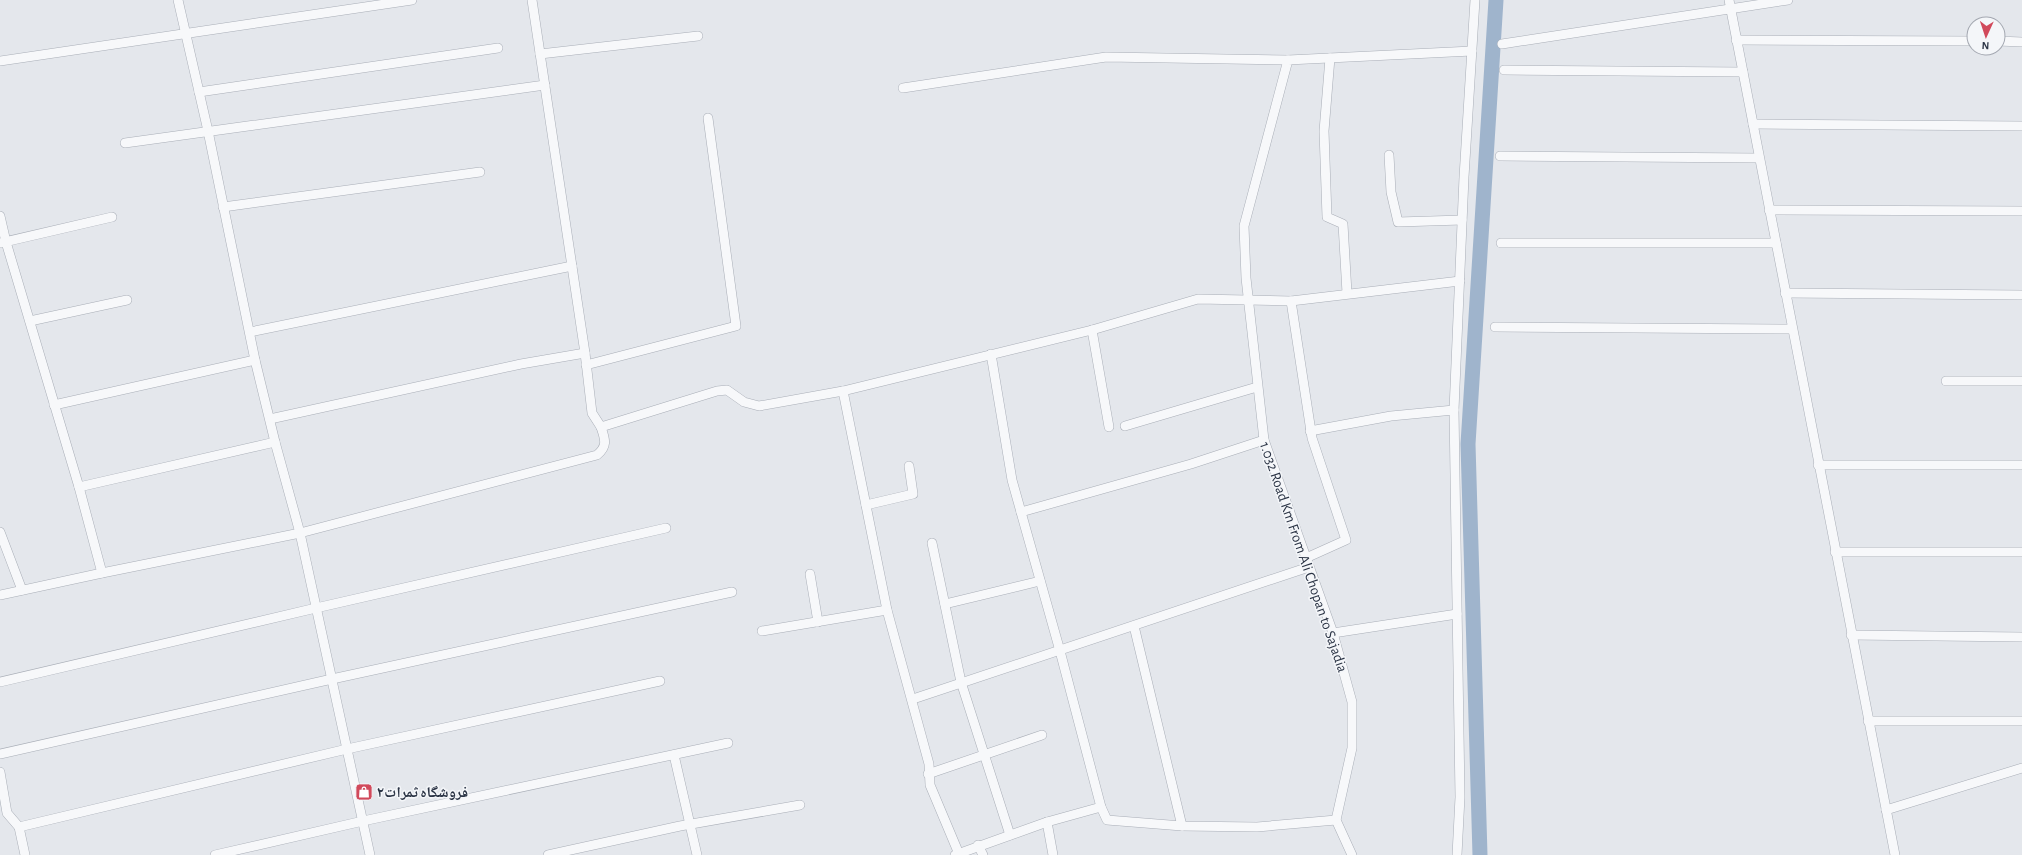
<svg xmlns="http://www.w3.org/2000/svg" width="2022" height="855" font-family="'Alegreya Sans','Noto Naskh Arabic',sans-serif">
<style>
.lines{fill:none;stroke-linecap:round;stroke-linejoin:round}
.river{stroke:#9fb4cc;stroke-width:15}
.street-casing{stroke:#a9aeb7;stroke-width:10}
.street{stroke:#f7f8fa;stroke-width:9}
.labels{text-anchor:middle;stroke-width:3;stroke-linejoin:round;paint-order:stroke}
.street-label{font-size:15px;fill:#2b3445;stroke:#f4f6f9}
.poi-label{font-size:15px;font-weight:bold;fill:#2b3445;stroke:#f4f6f9;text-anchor:start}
</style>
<rect width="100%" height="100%" fill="#e4e7ec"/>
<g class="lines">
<!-- river -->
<path class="river" d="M1480 855 1468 444 1496 0"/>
<!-- street casing -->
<g class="street-casing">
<g id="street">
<path d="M178 0 208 131 255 360 275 442 300 533 370 855"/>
<path d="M532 0 585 353 592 413 601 427"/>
<path d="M1729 0 1895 855"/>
<path d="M1736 40 1974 41"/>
<path d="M1998 41 2022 42"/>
<path d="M1502 44 1788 0"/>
<path d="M540 54 698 36"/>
<path d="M1330 58 1324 131 1327 217 1343 224 1347 293"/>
<path d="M0 61 412 0"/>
<path d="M1504 70 1743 72"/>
<path d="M903 88 1106 57 1288 60"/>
<path d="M199 92 498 48"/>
<path d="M1753 124 2022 126"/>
<path d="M125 143 545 85"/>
<path d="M1389 155 1391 192 1398 222 1462 220"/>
<path d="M1500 156 1759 158"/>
<path d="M223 207 480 172"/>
<path d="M1769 210 2022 211"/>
<path d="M0 216 6 242 79 487 102 573"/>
<path d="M0 243 112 217"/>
<path d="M1501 243H1776"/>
<path d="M1785 293 2022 295"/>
<path d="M1291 301 1312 438 1346 540 1306 558"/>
<path d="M30 321 127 300"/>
<path d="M1495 327 1792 329"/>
<path d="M1092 330 1109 427"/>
<path d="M250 332 572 266"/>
<path d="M991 354 1012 480 1060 651 1101 807 1107 820 1182 826 1257 827 1336 820"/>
<path d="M586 365 736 326 708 118"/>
<path d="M1946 381H2022"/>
<path d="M843 391 887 610 929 764 930 785 959 854"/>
<path d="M54 405 255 360"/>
<path d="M270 419 521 364 585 353"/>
<path d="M1125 426 1257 387"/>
<path d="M1310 431 1391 416 1454 410"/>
<path d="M1818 465H2022"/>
<path d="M79 487 275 442"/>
<path d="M866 505 913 494 909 466"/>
<path d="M1021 512 1191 464 1264 440"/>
<path d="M0 532 22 590"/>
<path d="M932 543 961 682 1010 835"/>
<path d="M1835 552H2022"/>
<path d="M810 574 818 622"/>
<path d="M0 595 102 573 300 533 597 455C608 446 605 439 601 427L717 391 727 390 744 402 759 406 843 391 1092 330 1198 299 1291 301 1460 281"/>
<path d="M945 604 1040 581"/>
<path d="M1134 626 1182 826"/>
<path d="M762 631 887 610"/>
<path d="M1333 633 1457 614"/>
<path d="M1851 635 2022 637"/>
<path d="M0 682 316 608 666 528"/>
<path d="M913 699 1309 567"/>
<path d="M1868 721H2022"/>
<path d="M0 754 332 679 732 592"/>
<path d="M674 755 697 855"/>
<path d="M0 772 7 813 19 827 25 855"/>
<path d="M928 774 1042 735"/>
<path d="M1886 810 2022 768"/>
<path d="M1047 822 1053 855"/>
<path d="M19 827 347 749 660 681"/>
<path d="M978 845 983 855"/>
<path d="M215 855 363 821 728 743"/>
<path d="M548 855 680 826 800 805"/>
<path d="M955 855 1047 822 1101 807"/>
<path d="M1352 855 1336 820 1352 748V702L1333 633 1264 440 1246 278 1244 226 1288 60 1472 51"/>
<path d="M1457 855 1460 797 1454 410 1464 177 1475 0"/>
</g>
</g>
<!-- street -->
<use href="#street" class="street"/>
</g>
<!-- icons -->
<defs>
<g id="shop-square" transform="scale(0.9)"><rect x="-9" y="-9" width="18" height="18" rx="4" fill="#d1495b" stroke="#f4f6f9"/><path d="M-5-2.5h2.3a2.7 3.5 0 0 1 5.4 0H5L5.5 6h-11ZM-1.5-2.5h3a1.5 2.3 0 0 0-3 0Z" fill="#fff"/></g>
</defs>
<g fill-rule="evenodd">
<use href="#shop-square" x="364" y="792"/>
</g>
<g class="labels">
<!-- street labels -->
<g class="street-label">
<text transform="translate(1304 557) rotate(71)" y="5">1.032 Road Km From Ali Chopan to Sajadia</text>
</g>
<!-- poi labels -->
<g class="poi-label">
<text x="377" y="797">فروشگاه ثمرات٢</text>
</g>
</g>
<!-- north arrow -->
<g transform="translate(1986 36) rotate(183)"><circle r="19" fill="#f4f6f9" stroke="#a4a8b1"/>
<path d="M0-3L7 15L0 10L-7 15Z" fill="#d1495b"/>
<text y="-6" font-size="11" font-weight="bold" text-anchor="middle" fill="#2b3445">N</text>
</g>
</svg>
